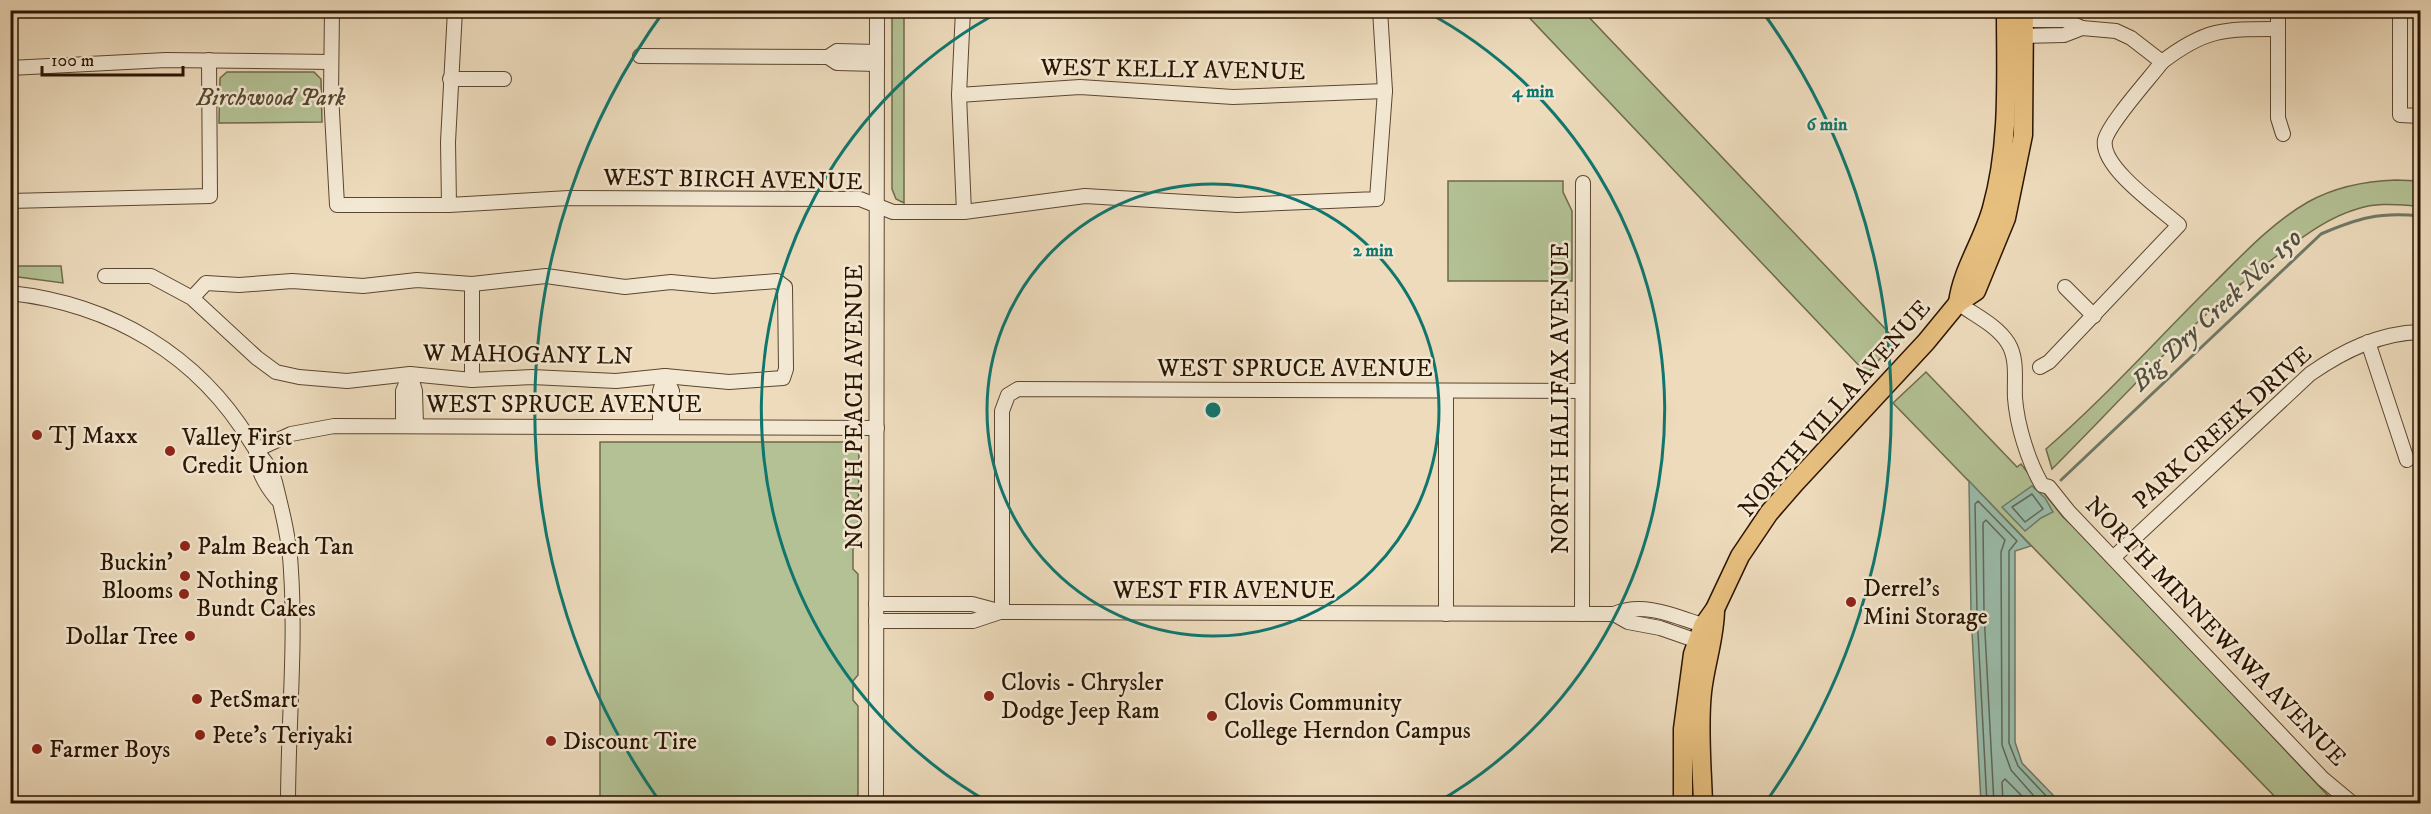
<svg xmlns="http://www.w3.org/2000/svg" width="2431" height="814" font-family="'IM FELL DW Pica',serif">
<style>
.green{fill:#b3c194;stroke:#6f6a4b;stroke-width:1.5}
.water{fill:#9abcab;stroke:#6e7967;stroke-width:1.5}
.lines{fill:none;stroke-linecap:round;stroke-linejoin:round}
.shore{stroke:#626856;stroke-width:1.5}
.stream{stroke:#6e7967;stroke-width:3}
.minor-casing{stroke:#5c4630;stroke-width:16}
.major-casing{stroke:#2b1402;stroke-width:21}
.minor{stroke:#f3e8d3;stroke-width:14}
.major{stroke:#e6be7e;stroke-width:18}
.ring{fill:none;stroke:#0f766e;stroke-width:3}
.poi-dot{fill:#8f2418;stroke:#f3e8d3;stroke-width:2}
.labels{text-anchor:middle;stroke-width:5;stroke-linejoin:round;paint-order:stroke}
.street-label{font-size:24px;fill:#2b1402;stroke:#f3e8d3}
.park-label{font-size:24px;font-style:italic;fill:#54482e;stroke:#f3e8d3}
.poi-label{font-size:24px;fill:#2b1402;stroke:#f3e8d3;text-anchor:start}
.water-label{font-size:26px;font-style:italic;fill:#524f3d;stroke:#f3e8d3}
.centre{fill:#0f766e;stroke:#f3e8d3;stroke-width:3}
.ring-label{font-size:18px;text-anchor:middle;font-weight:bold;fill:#0f766e;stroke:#f3e8d3;stroke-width:5;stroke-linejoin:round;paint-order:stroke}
</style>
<rect width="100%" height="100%" fill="#eddbbc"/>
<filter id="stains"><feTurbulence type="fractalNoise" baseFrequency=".00333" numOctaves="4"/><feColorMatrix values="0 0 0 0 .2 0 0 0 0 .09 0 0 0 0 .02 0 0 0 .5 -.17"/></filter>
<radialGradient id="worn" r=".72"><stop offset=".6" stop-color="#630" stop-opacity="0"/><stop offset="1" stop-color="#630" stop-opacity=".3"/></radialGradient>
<!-- green -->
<g class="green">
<path d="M892 11H904V203L896 199 892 189Z"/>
<path d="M1523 11H1583L1896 340 1867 374Z"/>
<path d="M227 72H314L321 79 322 122 219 123 220 78Z"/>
<path d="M2396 180 2420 181V206C2399 205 2378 202 2357 209 2326 218 2300 239 2274 258 2192 319 2124 397 2052 469L2046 449C2106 397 2158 338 2215 282 2243 254 2273 222 2308 202 2335 187 2365 181 2396 180Z"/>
<path d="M1448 181H1563V192L1572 211V281H1448Z"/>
<path d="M11 266H61L63 283 11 276Z"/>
<path d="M1926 372 2017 467 2021 464 2063 517 2085 537 2335 803H2281L1893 403Z"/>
<path d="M600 442H851L859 448 858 544 853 549V569L858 574V675L853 681V700L858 706V795L854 799 600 798Z"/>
</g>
<!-- water -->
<g class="water">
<path d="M1969 481 2031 546 2015 551V742L2022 763 2054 796 2055 803H1981L1971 613Z"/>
<path d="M2032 486 2045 498 2053 512 2041 518 2025 531 2002 507Z"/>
</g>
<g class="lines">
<!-- shore -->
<g class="shore">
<path d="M2032 494 2043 509 2025 522 2012 507Z"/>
<path d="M1987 804 1977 613 1975 504 1978 501 2017 541 2009 551V743L2018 766 2048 798 2049 804"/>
<path d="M1994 804 1984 613 1983 523 1986 520 2005 540 2001 552 2002 745 2011 770 2041 804"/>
<path d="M2003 804 2002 782 2005 779 2030 804"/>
</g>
<!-- stream -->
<path class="stream" d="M2061 480 2321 234C2358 218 2379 212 2420 216"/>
<!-- minor casing -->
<g class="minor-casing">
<g id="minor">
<path d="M332 10 331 94 337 205H449L569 198 860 199 893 212H964L1085 196 1237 205 1377 199 1385 91 1380 10"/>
<path d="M963 10 959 95 964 212"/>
<path d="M2278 10V118L2283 134"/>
<path d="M2400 10V115L2420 116"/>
<path d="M2015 20H2065L2082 28 2116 31 2131 38 2162 62C2206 28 2225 29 2278 29"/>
<path d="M2014 36 2064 35 2082 28"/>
<path d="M640 56 828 57 837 51 877 52"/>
<path d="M828 57 837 63 877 64"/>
<path d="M10 68 166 60 331 62"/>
<path d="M450 79H504"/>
<path d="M959 95 1080 87 1233 97 1385 91"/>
<path d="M10 201 210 196 209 60"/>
<path d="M449 205 448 142 455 10"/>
<path d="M105 276H151L192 298 206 283 239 285 292 281 363 286 417 280 472 284 546 276 625 287 671 282 713 286 777 281 785 287 786 369 783 378 729 382 665 376 616 381 532 377 472 380 410 374 347 381 299 377 276 372 257 358 192 298"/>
<path d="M2065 287 2094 316"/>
<path d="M10 293C112 304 199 355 252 444 260 457 271 465 275 482 282 510 290 542 291 571 296 648 288 726 288 804"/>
<path d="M1958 303C1974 315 1997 325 2008 343 2018 359 2014 380 2015 398 2017 425 2028 461 2042 485L2049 487 2069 512 2323 779 2353 804"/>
<path d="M2368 342 2407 460"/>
<path d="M2040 367 2049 362 2179 225C2160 208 2100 167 2105 140 2109 123 2150 78 2162 62"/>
<path d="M472 380V284"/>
<path d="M1446 392V614"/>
<path d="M403 426V391L410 374 415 391 416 426"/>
<path d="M660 427V391L665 376 672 391V427"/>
<path d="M256 450 291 434 334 426 877 428"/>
<path d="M256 450C257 470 264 483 277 499"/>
<path d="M2114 557 2310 374C2343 351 2379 333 2420 332"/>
<path d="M876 604H972L1002 612 1614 614C1646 600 1680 619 1712 628"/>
<path d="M1002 612V411L1008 395 1018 389 1582 391"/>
<path d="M1582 614 1583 183"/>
<path d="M1614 614 1628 622 1660 628 1706 644"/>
<path d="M876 621H973L1000 612"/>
<path d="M876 804 877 10"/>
</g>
</g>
<!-- major casing -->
<g class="major-casing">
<g id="major">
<path d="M1958 303C1962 270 1983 241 1992 208 2010 144 2006 76 2006 10"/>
<path d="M1683 804V729L1693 654 1703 626 1715 609 1740 556 1769 513 1795 483 1926 342 1958 303 1976 291 2006 218 2023 135 2024 10"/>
<path d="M1703 804C1702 767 1698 728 1702 692 1705 664 1715 637 1715 609"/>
</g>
</g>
<!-- minor -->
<use href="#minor" class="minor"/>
<!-- major -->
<use href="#major" class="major"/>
</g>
<!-- distance rings -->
<g class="ring">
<circle cx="1213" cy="410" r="226"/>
<path d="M990 803A452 452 0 0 1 1001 11M1425 11A452 452 0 0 1 1436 803"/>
<path d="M658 799A678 678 0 0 1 664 11M1762 11A678 678 0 0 1 1768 799"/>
</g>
<!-- markers -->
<g class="poi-dot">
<circle cx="37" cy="435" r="6"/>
<circle cx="170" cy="451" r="6"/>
<circle cx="185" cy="546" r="6"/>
<circle cx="185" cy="576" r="6"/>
<circle cx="184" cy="594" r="6"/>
<circle cx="1851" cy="602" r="6"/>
<circle cx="190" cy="636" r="6"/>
<circle cx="989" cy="696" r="6"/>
<circle cx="197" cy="699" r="6"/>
<circle cx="1212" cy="716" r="6"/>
<circle cx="200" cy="735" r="6"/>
<circle cx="551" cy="741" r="6"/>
<circle cx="37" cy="749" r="6"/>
</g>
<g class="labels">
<!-- street labels -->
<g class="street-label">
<text transform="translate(1173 69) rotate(1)" y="8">WEST KELLY AVENUE</text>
<text transform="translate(733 179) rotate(1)" y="8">WEST BIRCH AVENUE</text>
<text transform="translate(528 354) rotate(1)" y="8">W MAHOGANY LN</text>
<text x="1295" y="376">WEST SPRUCE AVENUE</text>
<text transform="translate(1560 398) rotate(-90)" y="8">NORTH HALIFAX AVENUE</text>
<text x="564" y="412">WEST SPRUCE AVENUE</text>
<text transform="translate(854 407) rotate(-90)" y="8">NORTH PEACH AVENUE</text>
<text transform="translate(1834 408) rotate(-49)" y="8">NORTH VILLA AVENUE</text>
<text transform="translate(2222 427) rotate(-42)" y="8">PARK CREEK DRIVE</text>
<text x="1224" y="598">WEST FIR AVENUE</text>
<text transform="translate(2216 631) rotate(46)" y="8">NORTH MINNEWAWA AVENUE</text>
</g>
<!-- park labels -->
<g class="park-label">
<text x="271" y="105">Birchwood Park</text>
</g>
<!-- poi labels -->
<g class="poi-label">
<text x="49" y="443">TJ Maxx</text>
<text x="182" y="445">Valley First<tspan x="182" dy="28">Credit Union</tspan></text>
<text x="197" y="554">Palm Beach Tan</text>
<text x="173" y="570" text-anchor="end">Buckin'<tspan x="173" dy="28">Blooms</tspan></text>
<text x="196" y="588">Nothing<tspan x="196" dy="28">Bundt Cakes</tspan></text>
<text x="1863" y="596">Derrel's<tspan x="1863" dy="28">Mini Storage</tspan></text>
<text x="178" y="644" text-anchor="end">Dollar Tree</text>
<text x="1001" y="690">Clovis - Chrysler<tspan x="1001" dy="28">Dodge Jeep Ram</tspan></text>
<text x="209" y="707">PetSmart</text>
<text x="1224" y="710">Clovis Community<tspan x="1224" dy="28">College Herndon Campus</tspan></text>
<text x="212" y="743">Pete's Teriyaki</text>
<text x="563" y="749">Discount Tire</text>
<text x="49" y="757">Farmer Boys</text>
</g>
<!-- water labels -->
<g class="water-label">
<text transform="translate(2216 309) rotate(-43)" y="9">Big Dry Creek No. 150</text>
</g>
</g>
<circle cx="1213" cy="410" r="9" class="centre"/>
<g class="ring-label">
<text x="1533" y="97">4 min</text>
<text x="1827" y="130">6 min</text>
<text x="1373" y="256">2 min</text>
</g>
<!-- margin -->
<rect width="2431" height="814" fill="none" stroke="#eddbbc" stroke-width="36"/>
<rect x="12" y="12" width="2407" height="790" fill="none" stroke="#2b1402" stroke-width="3"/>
<rect x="18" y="18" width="2395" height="778" fill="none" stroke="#2b1402" stroke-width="1.5"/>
<!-- scale -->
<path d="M42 66v9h141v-9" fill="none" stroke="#2b1402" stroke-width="3"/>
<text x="51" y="66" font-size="18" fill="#2b1402" stroke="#f3e8d3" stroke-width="4.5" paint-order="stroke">100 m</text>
<rect width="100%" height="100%" filter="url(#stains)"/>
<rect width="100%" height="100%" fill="url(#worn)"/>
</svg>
